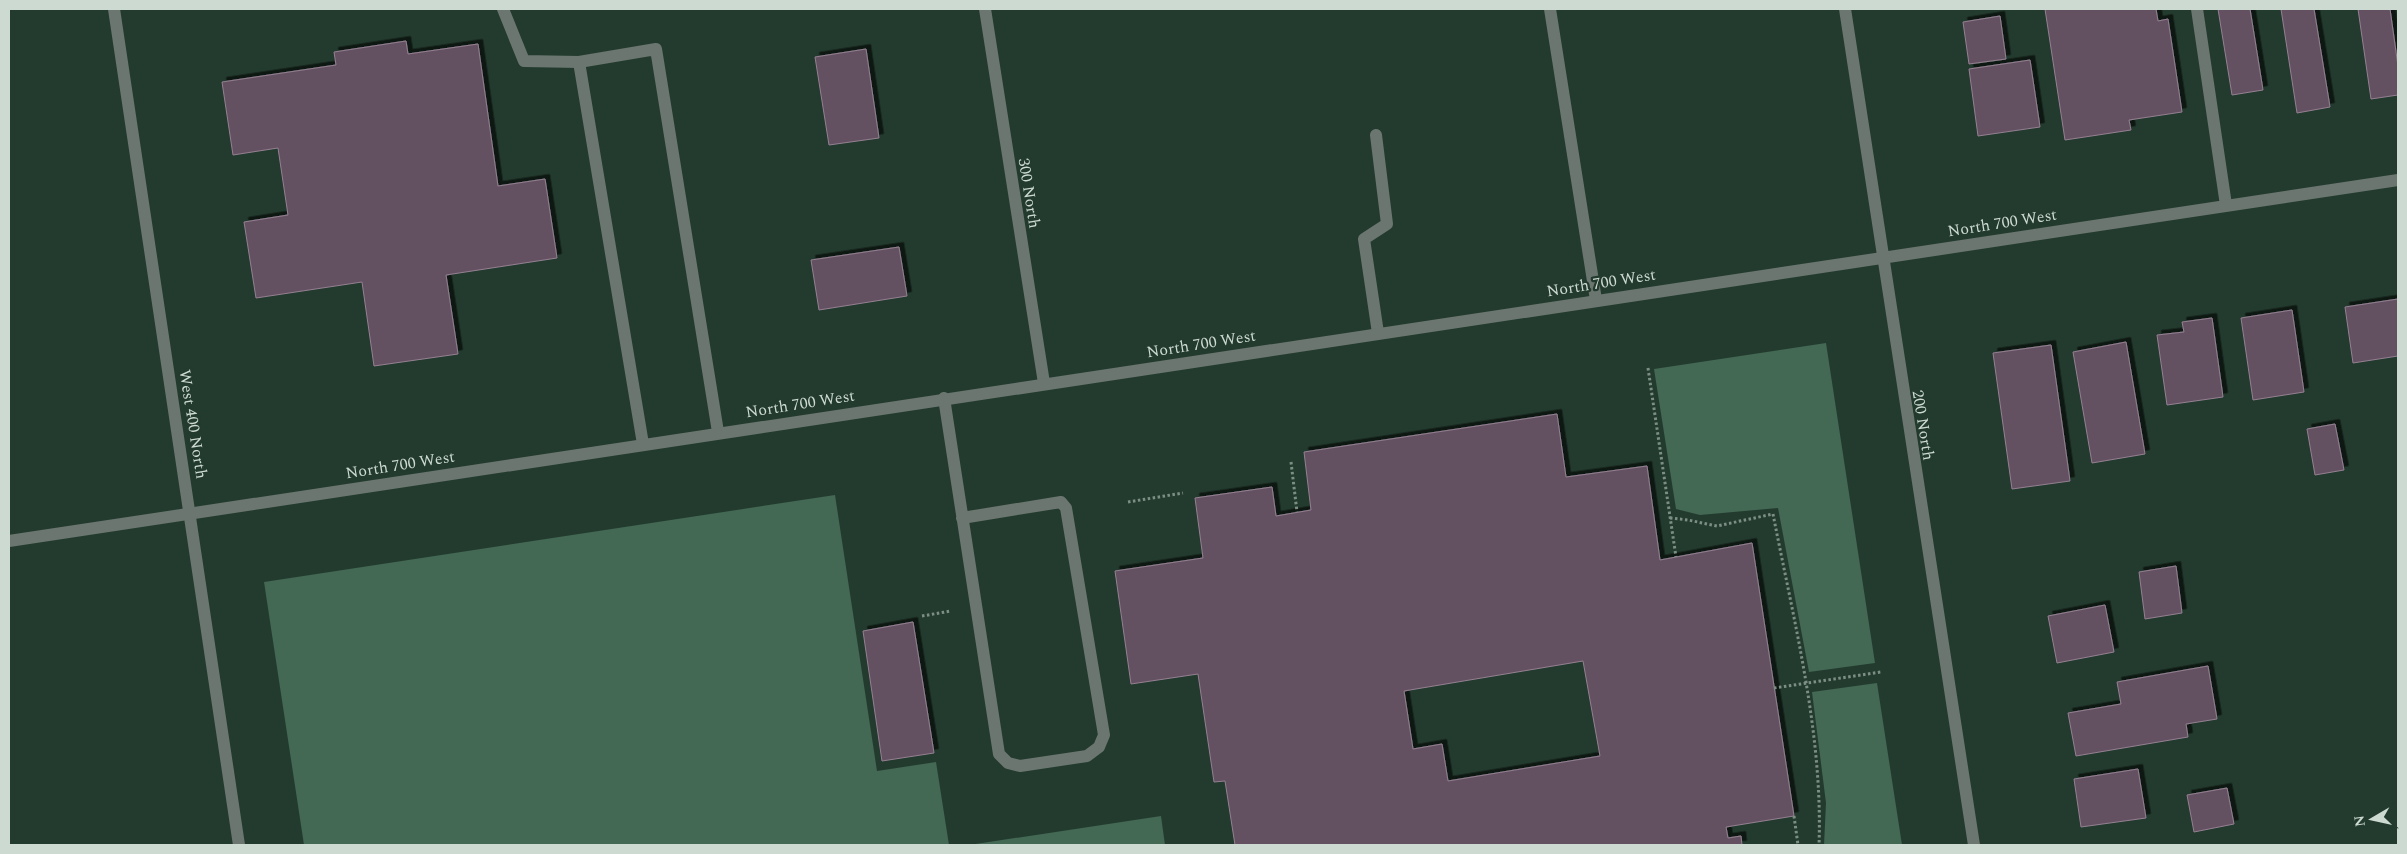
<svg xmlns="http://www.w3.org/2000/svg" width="2407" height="854" font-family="Spectral,serif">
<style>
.green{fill:#436853}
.building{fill:#645162;stroke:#948092;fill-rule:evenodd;filter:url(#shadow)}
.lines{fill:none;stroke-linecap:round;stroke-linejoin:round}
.path{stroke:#7d8f85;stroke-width:3;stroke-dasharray:2.5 2.5;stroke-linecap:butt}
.minor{stroke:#6b7670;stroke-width:12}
.labels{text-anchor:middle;stroke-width:4.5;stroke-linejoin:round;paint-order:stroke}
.street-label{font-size:16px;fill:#cddad2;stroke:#233b2e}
</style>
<defs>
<filter id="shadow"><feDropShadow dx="4.5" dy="-4.5" stdDeviation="0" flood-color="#0009"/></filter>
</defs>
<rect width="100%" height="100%" fill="#233b2e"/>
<!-- green -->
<g class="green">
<path d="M1826 343 1875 663 1809 672 1778 508 1700 515 1676 509 1654 369Z"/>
<path d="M835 495 877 771 936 762 949 845H304L264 582Z"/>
<path d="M1877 683 1902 845H1824L1826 803 1812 692Z"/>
<path d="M1161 816 1165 845H969Z"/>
</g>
<!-- building -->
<g class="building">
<path d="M2045 9H2156L2158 21 2168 19 2182 112 2129 120 2131 130 2065 140Z"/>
<path d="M2218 9H2250L2263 90 2232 95Z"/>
<path d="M2281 9H2314L2330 107 2297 113Z"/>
<path d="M2358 9H2390L2398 66V95L2371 99Z"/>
<path d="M2000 16 2006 59 1969 64 1963 22Z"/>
<path d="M406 41 408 54 478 44 498 186 545 179 557 258 446 275 458 354 374 366 362 282 256 298 244 222 288 215 278 148 233 155 222 82 336 65 334 52Z"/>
<path d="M866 49 879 138 829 145 815 57Z"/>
<path d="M2030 60 2040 127 1978 136 1969 69Z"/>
<path d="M899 247 907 296 819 310 811 260Z"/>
<path d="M2398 299V356L2353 363 2345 307Z"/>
<path d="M2292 310 2304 392 2253 400 2241 318Z"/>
<path d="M2212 318 2223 397 2167 405 2157 335 2184 332 2182 322Z"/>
<path d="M2126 342 2145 454 2092 463 2073 352Z"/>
<path d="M2051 345 2070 481 2012 489 1993 353Z"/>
<path d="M1557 414 1566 477 1647 466 1660 560 1752 543 1794 816 1726 827 1728 838 1741 836 1742 845H1235L1225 781 1214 782 1198 674 1131 684 1115 571 1203 558 1195 498 1272 487 1276 516 1311 510 1304 452ZM1583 661 1600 756 1448 781 1442 744 1413 749 1404 691Z"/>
<path d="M2335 424 2344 470 2315 475 2307 429Z"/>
<path d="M2176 566 2182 613 2145 619 2139 572Z"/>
<path d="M2105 605 2114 652 2057 663 2048 616Z"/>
<path d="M913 622 934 753 882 761 863 631Z"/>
<path d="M2208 666 2217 719 2186 724 2188 737 2076 756 2068 713 2121 704 2117 682Z"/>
<path d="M2138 769 2146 818 2081 827 2074 779Z"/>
<path d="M2227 788 2234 824 2194 832 2187 795Z"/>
</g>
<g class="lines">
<!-- path -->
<g class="path">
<path d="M1648 368 1676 557"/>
<path d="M1291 462 1297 512"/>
<path d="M1128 502 1183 493"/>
<path d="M1670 518 1688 520 1717 526 1773 514C1794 622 1823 734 1819 845"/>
<path d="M922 616 951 611"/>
<path d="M1774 688 1881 672"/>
<path d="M1794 816 1798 845"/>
</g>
<!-- minor -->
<g class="minor">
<path d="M114 9 239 845"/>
<path d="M503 9 524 61 579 62"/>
<path d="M985 9 1044 383"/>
<path d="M1550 9 1596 300"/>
<path d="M1845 9 1974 845"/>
<path d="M2197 9 2226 205"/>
<path d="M1376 135 1387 224 1364 239 1378 333"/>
<path d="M944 398C963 516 981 635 999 754L1008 763 1020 766 1087 756 1099 747 1104 735 1066 508 1061 502 962 518"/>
<path d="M643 444 579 62 656 49 718 432"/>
<path d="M9 541 2398 180"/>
</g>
</g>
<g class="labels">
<!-- street labels -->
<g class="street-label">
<text transform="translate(1030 193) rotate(81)" y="6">300 North</text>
<text transform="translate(2002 222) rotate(-9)" y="6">North 700 West</text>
<text transform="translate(1601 282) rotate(-9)" y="6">North 700 West</text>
<text transform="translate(1201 343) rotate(-9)" y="6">North 700 West</text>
<text transform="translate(800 403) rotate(-9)" y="6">North 700 West</text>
<text transform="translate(194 424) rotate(81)" y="6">West 400 North</text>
<text transform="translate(1924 425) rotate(81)" y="6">200 North</text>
<text transform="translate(400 464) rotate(-9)" y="6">North 700 West</text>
</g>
</g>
<!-- border -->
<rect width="2407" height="854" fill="none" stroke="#cddad2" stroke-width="20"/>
<!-- north arrow -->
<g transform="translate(2372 819) rotate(261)" stroke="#233b2e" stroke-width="4" paint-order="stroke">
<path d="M0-4L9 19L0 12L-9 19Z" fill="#cddad2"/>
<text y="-8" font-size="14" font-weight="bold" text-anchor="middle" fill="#cddad2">N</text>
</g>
</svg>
